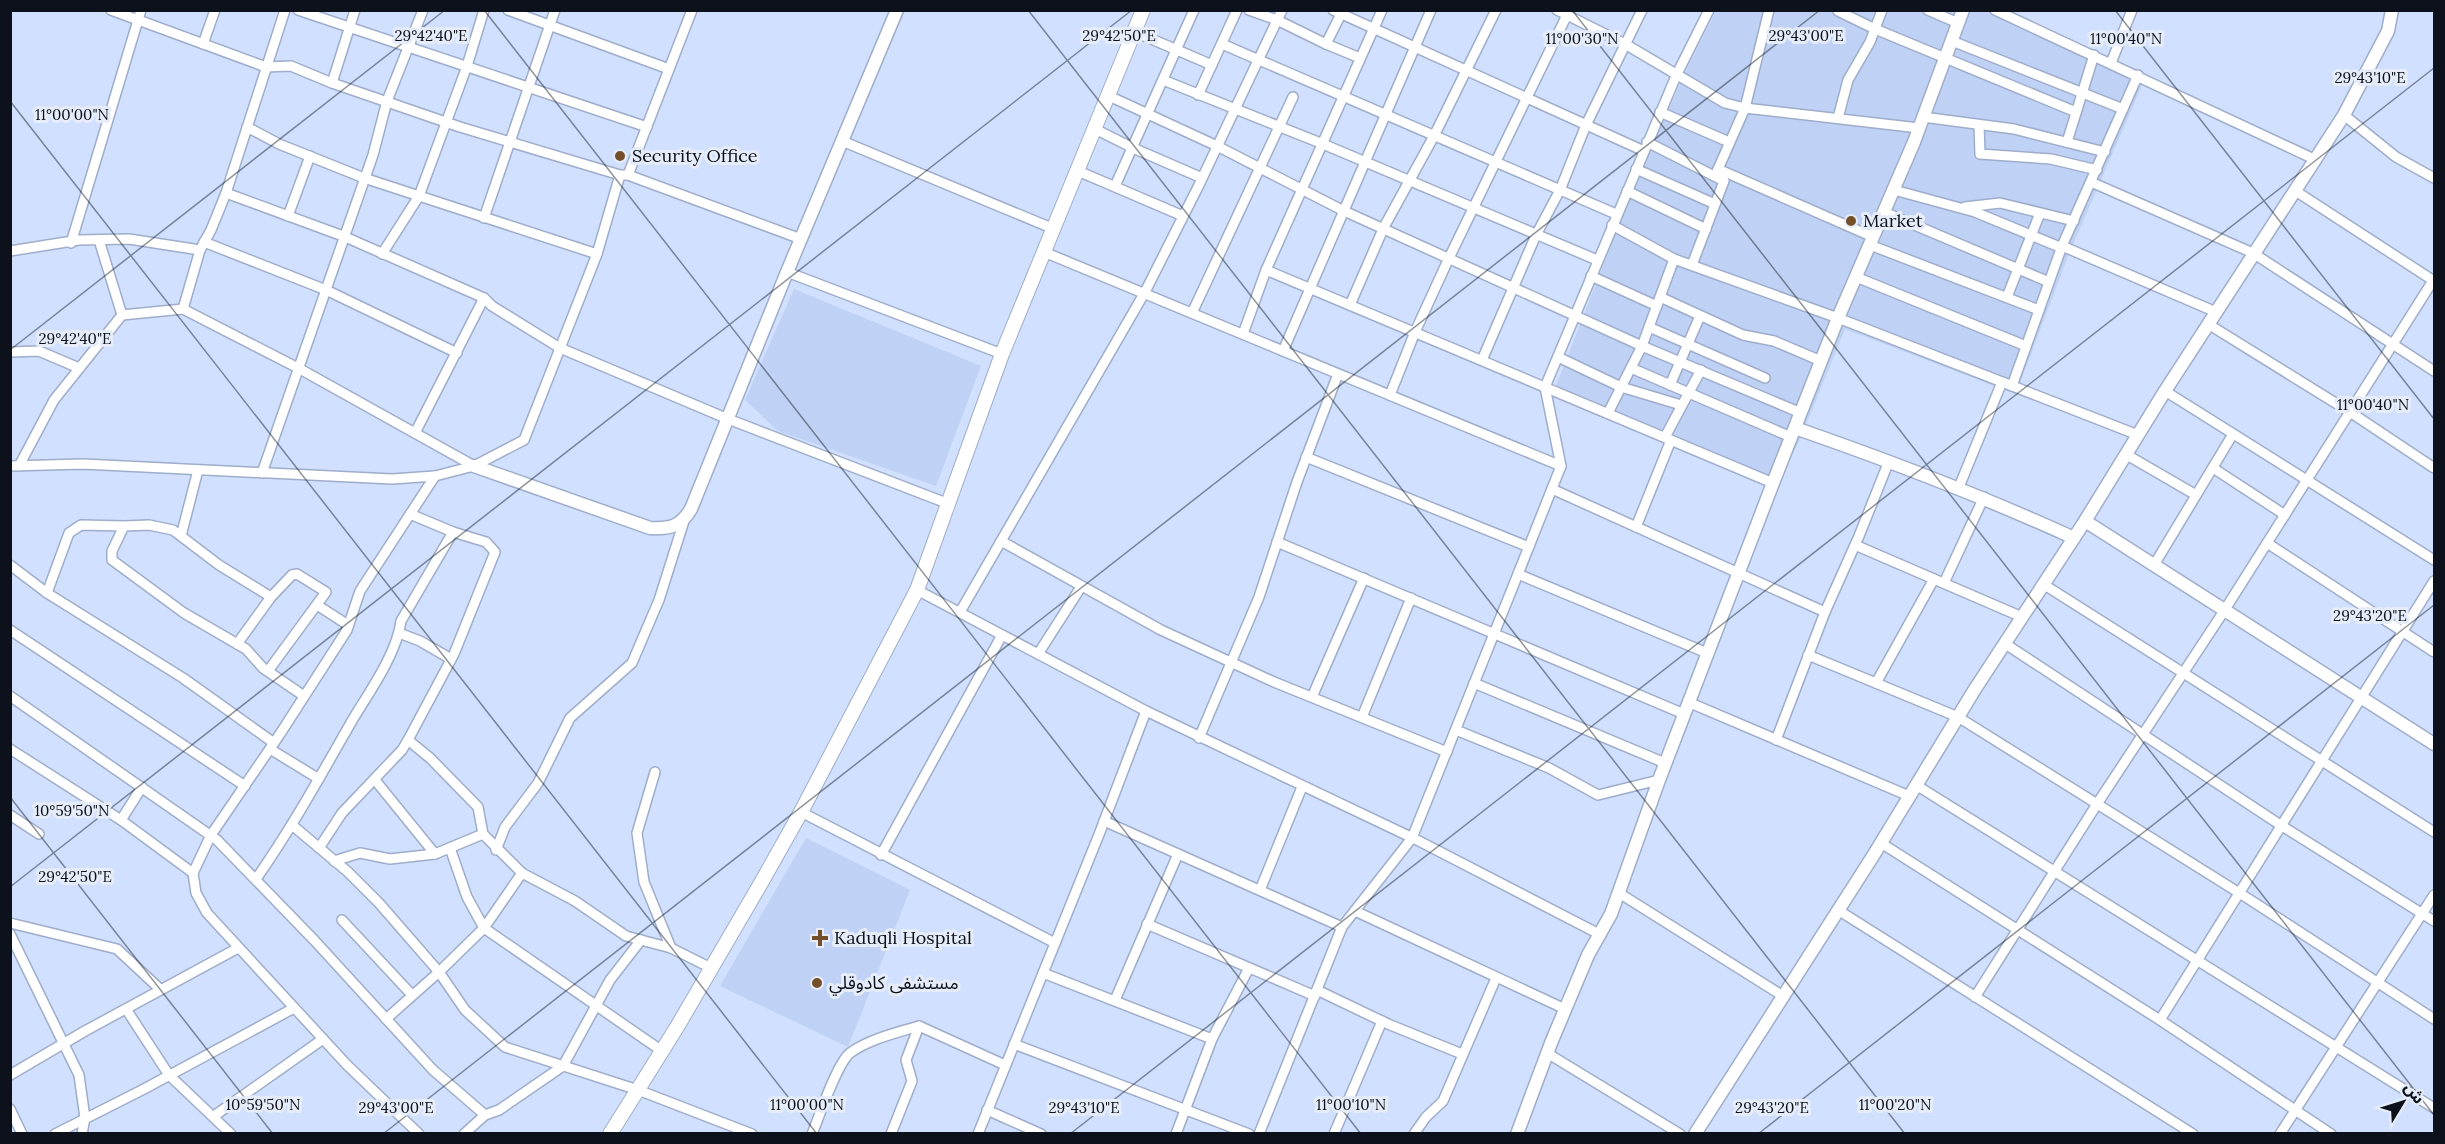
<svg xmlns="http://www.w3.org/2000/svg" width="2445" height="1144" font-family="Lora,'Noto Sans Arabic',serif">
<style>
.built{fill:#bfd1f4}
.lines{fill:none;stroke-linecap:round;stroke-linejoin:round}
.minor-casing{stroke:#9eadca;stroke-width:12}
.tertiary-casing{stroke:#9eadca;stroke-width:15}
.secondary-casing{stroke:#9eadca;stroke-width:16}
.minor{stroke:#fff;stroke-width:9}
.tertiary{stroke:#fff;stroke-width:12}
.secondary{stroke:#fff;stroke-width:14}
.ticks{fill:none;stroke:#0c111b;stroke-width:1.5;stroke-opacity:0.45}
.poi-dot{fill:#74502a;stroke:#e6edf9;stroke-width:2}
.labels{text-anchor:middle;stroke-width:6;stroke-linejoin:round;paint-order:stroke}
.poi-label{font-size:18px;fill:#0c111b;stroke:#e6edf9;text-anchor:start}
.ticks-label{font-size:15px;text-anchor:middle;fill:#0c111b;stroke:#e6edf9;stroke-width:6;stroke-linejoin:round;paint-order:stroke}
</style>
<rect width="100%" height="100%" fill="#d0e0fe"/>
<!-- built -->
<g class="built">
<path d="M1716 11H2006L2143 72 2140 90 2068 256 2016 394 1845 329 1801 437 1775 491 1552 396 1634 186 1686 71Z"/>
<path d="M794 289 981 366 936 486 778 431 745 400Z"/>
<path d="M806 838 910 890 848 1047 720 986Z"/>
</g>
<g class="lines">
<!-- minor casing -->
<g class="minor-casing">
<g id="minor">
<path d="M111 10 266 67 291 66 332 83 460 127 620 175"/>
<path d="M298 10 647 127"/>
<path d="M508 10 669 69"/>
<path d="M1249 10 1277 20 1326 44 1343 10"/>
<path d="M1333 10 1644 151"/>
<path d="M1557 10 1625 44 1725 103 1745 108 1919 128"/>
<path d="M1928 10 1958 23"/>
<path d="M1995 10 2314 159"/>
<path d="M1838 11 1875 29 2076 112"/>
<path d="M1135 32 1212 65"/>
<path d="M1952 41 2123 109"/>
<path d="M203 44 215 10"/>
<path d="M1222 44 1616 214"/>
<path d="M1326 44 1360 58"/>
<path d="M2111 63 2132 10"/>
<path d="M1163 80 1323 144 1597 260"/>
<path d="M332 83 355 10"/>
<path d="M1198 95 1237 10"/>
<path d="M1109 96 1217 146 1344 211 1642 346 1801 413"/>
<path d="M1660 112 1729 142"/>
<path d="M2344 115 2396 157 2434 178"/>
<path d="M1923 117 2014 129 2105 152"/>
<path d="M1838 118 1848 80 1870 42 1882 10"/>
<path d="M1979 125 1980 154 2051 159 2097 170"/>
<path d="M247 127 279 144 364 178 597 254"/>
<path d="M1095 129 1133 148 1202 178"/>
<path d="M842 141 1054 229"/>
<path d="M1647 142 1724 181 1692 265"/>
<path d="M2067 142 2094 55"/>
<path d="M1636 169 1715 204"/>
<path d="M1718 169 1873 237"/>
<path d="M1078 171 1183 216"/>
<path d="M628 175 801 239"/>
<path d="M1715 176 1745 108 1769 10"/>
<path d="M2091 182 2253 253 2434 371"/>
<path d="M1115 186 1194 10"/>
<path d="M1894 190 1975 212 2062 248"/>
<path d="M2294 190 2434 281"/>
<path d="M1627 191 1706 229"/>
<path d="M226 193 343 236 484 298 492 306 560 348 728 419 949 504"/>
<path d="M1965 207 2000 203 2074 221"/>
<path d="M1884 212 2049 282"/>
<path d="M288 216 310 156"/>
<path d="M484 218 555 10"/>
<path d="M1612 225 1674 259 1838 318 2138 435"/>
<path d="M99 240 122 315 183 309 300 369 474 466"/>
<path d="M204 242 326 290 457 353"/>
<path d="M71 243 141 10"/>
<path d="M1870 245 2039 310"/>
<path d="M2062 246 2216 312"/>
<path d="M10 251 79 240 129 239 200 250"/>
<path d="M1044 252 1561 466"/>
<path d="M382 254 419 196 467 66 484 10"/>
<path d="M1266 270 1773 483"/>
<path d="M787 272 1002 354"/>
<path d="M1591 276 1657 306"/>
<path d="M1856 277 2026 346"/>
<path d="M1660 297 1743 335 1774 341 1821 361"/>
<path d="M2007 297 2040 213"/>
<path d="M1350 305 1384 227 1434 136 1496 10"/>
<path d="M183 309 200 250 211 230 226 193 285 10"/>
<path d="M1192 313 1293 97"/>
<path d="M2208 324 2350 412 2434 468"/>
<path d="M1649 327 1765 378"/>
<path d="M1243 334 1266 270 1382 10"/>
<path d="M1283 351 1431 10"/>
<path d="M10 352 39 351 79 368"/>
<path d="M1558 357 1621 387 1681 405"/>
<path d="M1482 360 1536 235 1560 190 1586 125 1642 10"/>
<path d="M1631 368 1791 437"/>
<path d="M1670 385 1700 316"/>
<path d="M2012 386 2062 246 2138 75"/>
<path d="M2165 391 2434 560"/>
<path d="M1390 395 1415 332 1449 258 1567 15"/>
<path d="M1608 413 1642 346 1674 259"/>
<path d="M415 433 484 298"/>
<path d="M1665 437 1701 370"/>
<path d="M2127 455 2196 495"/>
<path d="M1306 457 1529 547"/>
<path d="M10 466 83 464 392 479 435 476 474 466 524 440 597 254 620 175H628L692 10"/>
<path d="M19 466 54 400 122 315"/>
<path d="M2213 468 2285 515"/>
<path d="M262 473 373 155 387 101 423 10"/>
<path d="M1959 487 2002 382"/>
<path d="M1552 489 1825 612"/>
<path d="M410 514 453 532"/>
<path d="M1636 527 1671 440"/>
<path d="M181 536 198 470"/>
<path d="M1001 541 1161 630 1274 682 1447 752"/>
<path d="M1277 542 1684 714"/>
<path d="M2267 543 2434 652"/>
<path d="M1855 545 2022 617"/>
<path d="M10 565 47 593 183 678 274 743"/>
<path d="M2154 565 2233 434"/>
<path d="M1518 574 1707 653"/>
<path d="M1944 583 1984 497"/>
<path d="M2043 584 2434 832"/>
<path d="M917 590 1146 711 1417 840 1601 935"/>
<path d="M47 593 69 533 81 525 124 526"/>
<path d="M271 597 219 565 173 530 149 525 124 526 112 551V560L184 613 246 649 263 668 304 696"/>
<path d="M317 605 348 625"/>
<path d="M960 612 1145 292 1198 187 1282 10"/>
<path d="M10 630 245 786"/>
<path d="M399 633 420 641 451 659"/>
<path d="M2004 643 2282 826 2434 921"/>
<path d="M237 644 271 597 292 575 297 574 326 592 268 671"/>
<path d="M1038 654 1081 587"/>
<path d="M1808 655 1958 717 2241 894 2434 1019"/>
<path d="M1474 683 1665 763"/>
<path d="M1876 683 1934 579"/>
<path d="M10 696 217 840 314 940 433 1070 485 1115"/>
<path d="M1312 697 1364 578"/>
<path d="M1688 702 1909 796"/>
<path d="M1362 717 1411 598"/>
<path d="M1456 730 1549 768 1598 795 1659 780"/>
<path d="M1199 738 1259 597 1297 482 1338 374"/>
<path d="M408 740 430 758 478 807 483 834 522 873 575 901 626 936 671 948 711 968"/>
<path d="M1776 740 1825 612 1859 536 1889 461"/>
<path d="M10 749 121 820 193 873"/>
<path d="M270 749 319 779"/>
<path d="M655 772 637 833 644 882 671 948"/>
<path d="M375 780 435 854"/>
<path d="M1916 785 2434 1108"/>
<path d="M801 812 1055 943"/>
<path d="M10 815 39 834"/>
<path d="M121 820 142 787"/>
<path d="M1104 821 1342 927"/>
<path d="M292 825 348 872 379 903 439 972 465 1010 505 1047 638 1090 752 1134"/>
<path d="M1881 843 2160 1020 2331 1134"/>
<path d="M450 848 467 897 484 928 662 1051"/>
<path d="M496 850 505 827 538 783 570 718 632 663 659 600 684 521"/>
<path d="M881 855 1002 635"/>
<path d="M334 861 360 853 390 859 435 854 483 834"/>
<path d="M256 879C292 828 322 773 353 719 370 691 397 653 401 621L453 532 486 542 495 552 454 654 408 740 402 750 342 813 319 848"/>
<path d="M1260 890 1302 787"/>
<path d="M1619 893 1783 996"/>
<path d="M1838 910 2193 1134"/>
<path d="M1355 911 1565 1009"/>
<path d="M342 920 412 995"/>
<path d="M10 923 117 949 161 990"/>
<path d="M1147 924 1315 996"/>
<path d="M10 934 79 1075 85 1118 82 1134"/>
<path d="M1043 973 1212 1039"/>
<path d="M1317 990 1388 1024 1462 1054"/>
<path d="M1975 997 2097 804 2224 611 2434 279"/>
<path d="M1115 1000 1178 854"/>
<path d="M126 1009 169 1075 231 1134"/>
<path d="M386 1019 439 972 484 928 522 873"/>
<path d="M2160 1020 2434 581"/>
<path d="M1014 1044 1249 1134"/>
<path d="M1547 1053 1680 1134"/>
<path d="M10 1075 85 1031 238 948"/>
<path d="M10 1109 22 1134"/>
<path d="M987 1110 1041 1134"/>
<path d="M214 1116 323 1039"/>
<path d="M55 1134 144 1089 294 1008"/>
<path d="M419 1134 347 1065 207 913 196 893 193 873 211 835 280 734 347 630 360 591 435 476"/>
<path d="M464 1134 485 1115 499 1110 563 1066 610 980 641 940"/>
<path d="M812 1134C819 1117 837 1063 850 1053 869 1039 896 1033 919 1026L1005 1065"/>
<path d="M891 1134 912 1081 906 1060 919 1026"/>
<path d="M978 1134 1100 832 1146 711"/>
<path d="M1176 1134 1212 1039 1249 968"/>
<path d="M1259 1134 1342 927 1412 838 1518 574 1561 466 1545 387 1676 76 1709 10"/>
<path d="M1334 1134 1382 1021"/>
<path d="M1414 1134 1426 1117 1443 1101 1496 978"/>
<path d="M2280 1134 2434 895"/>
</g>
</g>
<!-- tertiary casing -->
<g class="tertiary-casing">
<g id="tertiary">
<path d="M1795 428C1890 461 1982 496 2074 538"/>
<path d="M474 466 650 528C670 529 680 527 691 509L787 272 897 10"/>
<path d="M2085 521 2434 744"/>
<path d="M1517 1134 1551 1043 1588 955 1611 914 1659 780 1773 483 1838 318 1914 142 1963 10"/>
<path d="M1695 1134 1873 856 1975 689 2085 521 2165 391 2344 115 2388 31 2392 10"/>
</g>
</g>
<!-- secondary casing -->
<g class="secondary-casing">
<path id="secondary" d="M610 1134 677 1027 761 883 801 812 917 590 1002 354 1143 10"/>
</g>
<!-- minor -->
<use href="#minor" class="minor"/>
<!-- tertiary -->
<use href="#tertiary" class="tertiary"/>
<!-- secondary -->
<use href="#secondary" class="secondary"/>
</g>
<!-- ticks -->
<path class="ticks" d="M484 10 1361 1134M1028 10 1905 1134M1572 10 2434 1115M2115 10 2434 419M10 101 817 1134M10 350 445 10M10 797 273 1134M10 887 1132 10M383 1134 1820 10M1070 1134 2434 68M1758 1134 2434 605"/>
<!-- markers -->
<g class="poi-dot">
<circle cx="620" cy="156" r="6"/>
<circle cx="1851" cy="221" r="6"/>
<path d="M817 929h6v6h6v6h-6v6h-6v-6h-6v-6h6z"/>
<circle cx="817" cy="983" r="6"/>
</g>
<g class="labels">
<!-- poi labels -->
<g class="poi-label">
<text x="632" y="162">Security Office</text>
<text x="1863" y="227">Market</text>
<text x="834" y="944">Kaduqli Hospital</text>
<text x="829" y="989">مستشفى كادوقلي</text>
</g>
</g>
<g class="ticks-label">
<text x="431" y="41">29°42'40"E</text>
<text x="1119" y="41">29°42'50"E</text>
<text x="1806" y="41">29°43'00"E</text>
<text x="1582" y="44">11°00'30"N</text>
<text x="2126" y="44">11°00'40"N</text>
<text x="2370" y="83">29°43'10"E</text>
<text x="72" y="120">11°00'00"N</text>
<text x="75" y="344">29°42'40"E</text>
<text x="2373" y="410">11°00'40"N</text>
<text x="2370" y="621">29°43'20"E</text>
<text x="72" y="816">10°59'50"N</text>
<text x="75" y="882">29°42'50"E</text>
<text x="263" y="1110">10°59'50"N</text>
<text x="807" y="1110">11°00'00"N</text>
<text x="1351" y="1110">11°00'10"N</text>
<text x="1895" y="1110">11°00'20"N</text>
<text x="396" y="1113">29°43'00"E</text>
<text x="1084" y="1113">29°43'10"E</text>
<text x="1772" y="1113">29°43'20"E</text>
</g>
<!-- border -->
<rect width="2445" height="1144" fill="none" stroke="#0c111b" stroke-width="24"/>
<!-- north arrow -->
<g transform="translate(2403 1102) rotate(52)" stroke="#e6edf9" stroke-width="4.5" paint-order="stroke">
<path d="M0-4.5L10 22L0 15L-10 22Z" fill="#0c111b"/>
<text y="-9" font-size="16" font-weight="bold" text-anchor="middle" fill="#0c111b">ش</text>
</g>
</svg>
